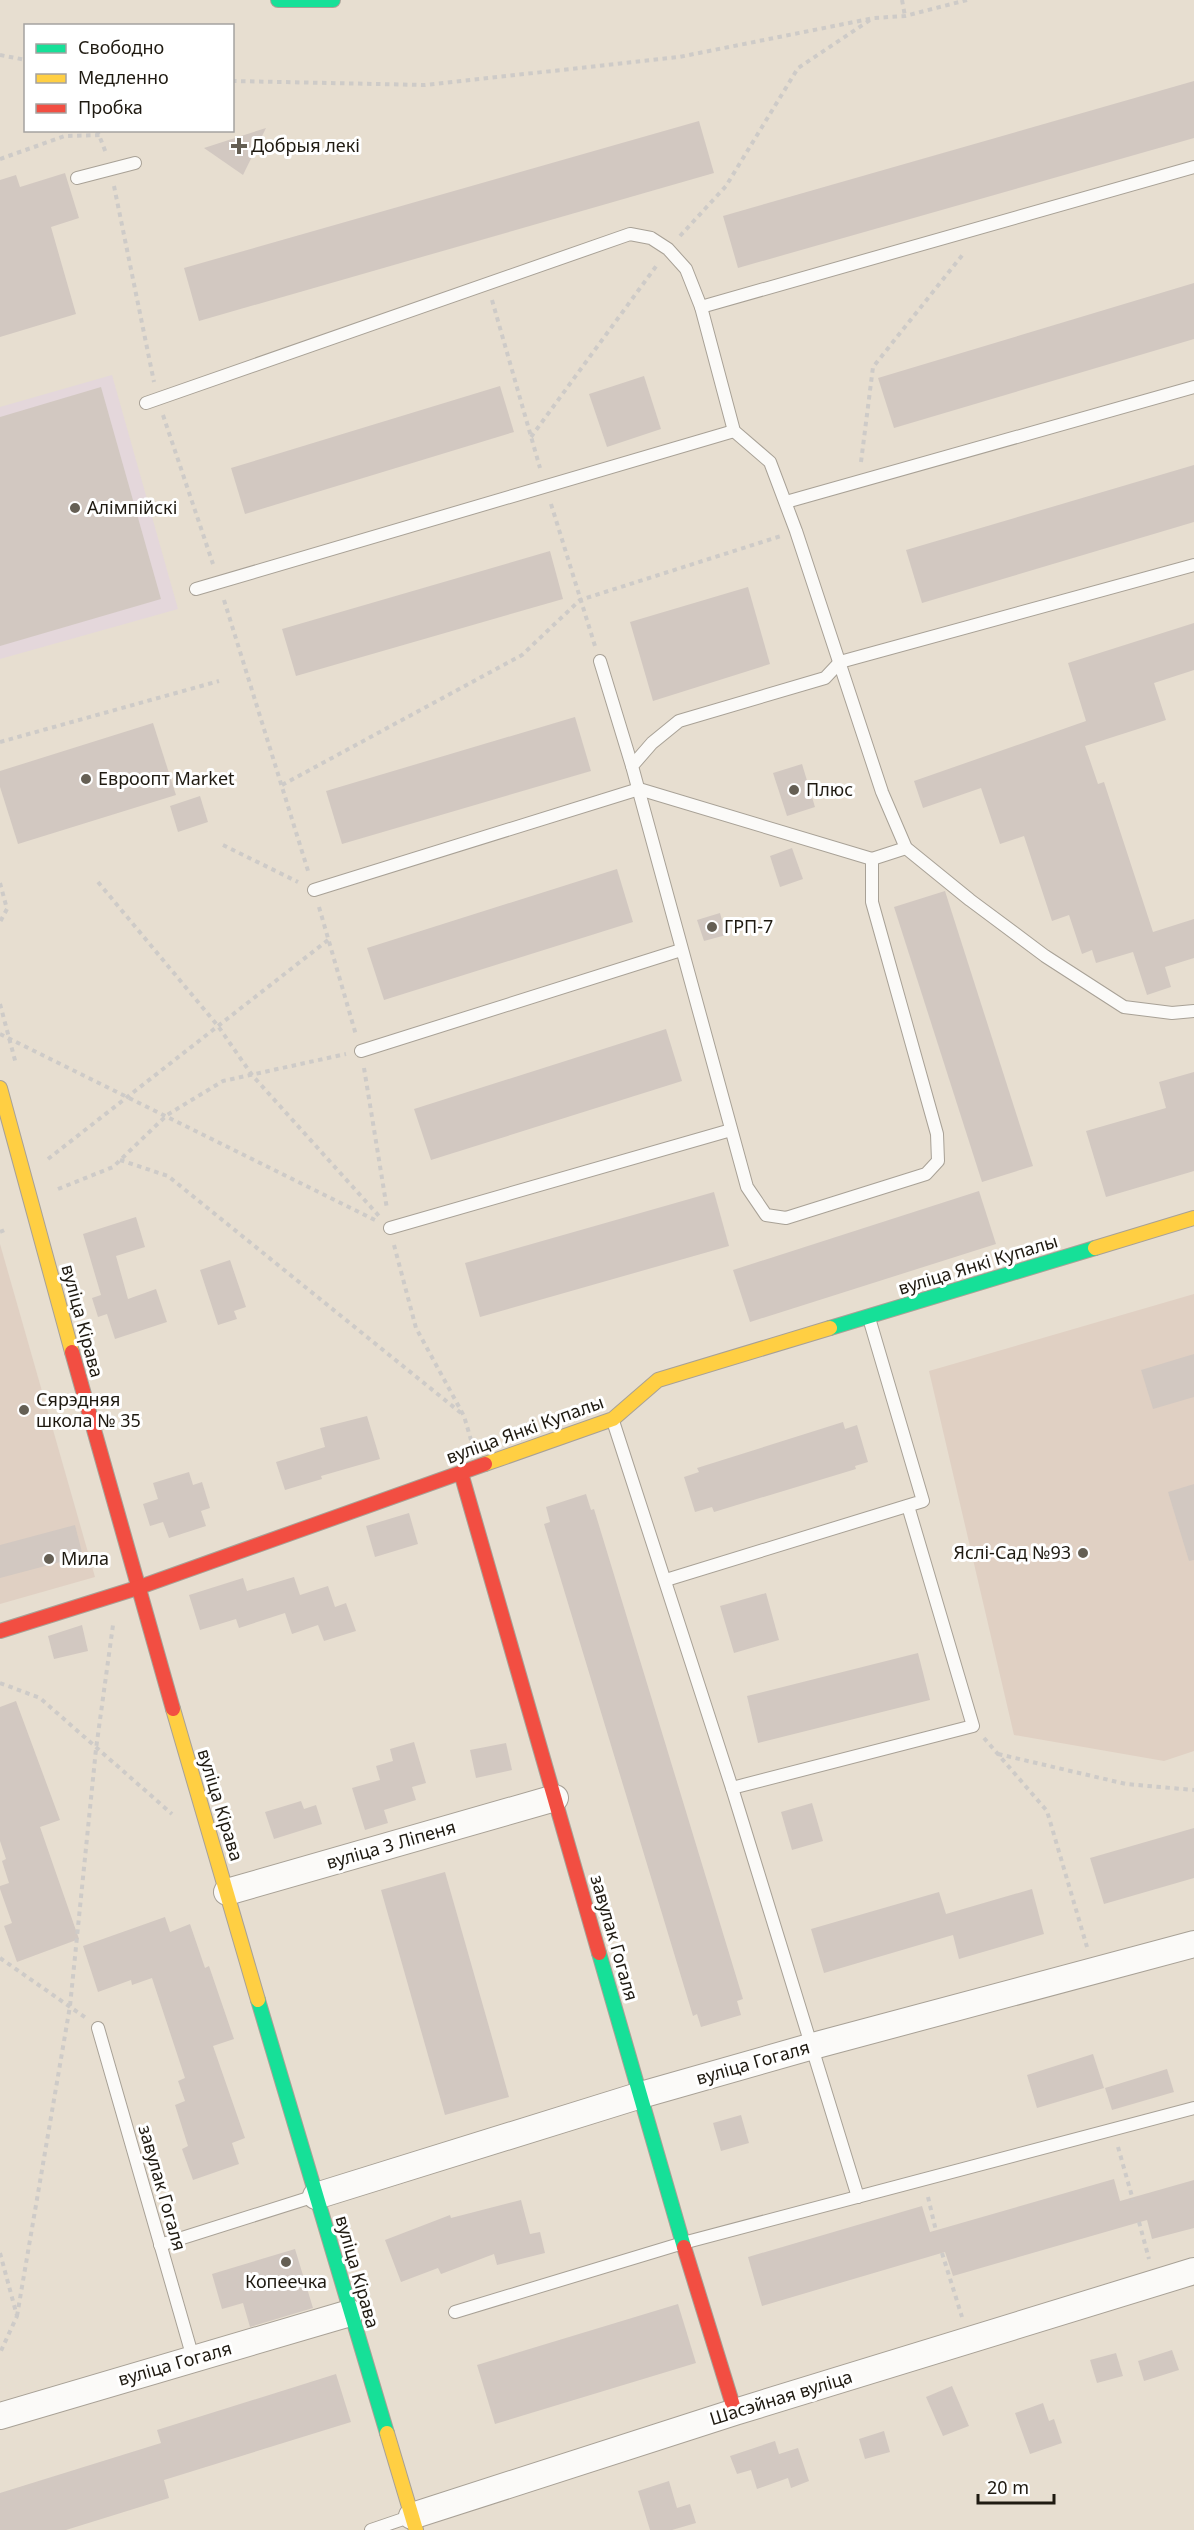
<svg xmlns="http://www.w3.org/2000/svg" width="1194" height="2530" font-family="'Noto Sans',sans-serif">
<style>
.commercial{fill:#e4d7db}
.education{fill:#e0d0c3}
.building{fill:#d2c8c1}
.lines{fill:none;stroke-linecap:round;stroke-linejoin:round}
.lane-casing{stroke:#a8a196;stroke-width:14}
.street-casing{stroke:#a8a196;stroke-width:28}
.fast-casing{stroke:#a8a196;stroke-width:16}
.slow-casing{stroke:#a8a196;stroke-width:16}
.jam-casing{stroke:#a8a196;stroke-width:16}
.path{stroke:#cecbc8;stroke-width:4;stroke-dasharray:4.5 4.5;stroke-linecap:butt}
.lane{stroke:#fbfaf8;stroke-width:12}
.street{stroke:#fbfaf8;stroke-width:26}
.fast{stroke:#16e098;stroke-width:14}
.slow{stroke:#ffcf43;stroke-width:14}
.jam{stroke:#f24e42;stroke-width:14}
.poi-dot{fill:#655f54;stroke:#fff;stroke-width:2}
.labels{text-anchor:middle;stroke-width:6;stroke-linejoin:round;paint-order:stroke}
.poi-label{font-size:18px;fill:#1f1a11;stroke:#fff;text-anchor:start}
.street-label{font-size:18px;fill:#1f1a11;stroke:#fff}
</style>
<rect width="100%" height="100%" fill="#e7ded0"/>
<!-- commercial -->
<path class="commercial" d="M112 375 178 609 0 659V407Z"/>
<!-- education -->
<g class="education">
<path d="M0 1244 95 1577 0 1604Z"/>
<path d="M1194 1294V1751L1164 1761 1014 1735 929 1371Z"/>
</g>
<!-- building -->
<g class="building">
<path d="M1194 81V138L738 268 723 216Z"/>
<path d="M699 121 714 173 199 321 184 268Z"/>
<path d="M266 128 243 175 204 148Z"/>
<path d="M65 173 79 218 51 227 76 314 0 337V180L16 175 20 187Z"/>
<path d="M1194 283V339L894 428 878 378Z"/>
<path d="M644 376 661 429 607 447 589 394Z"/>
<path d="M500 386 514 432 245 514 231 468Z"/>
<path d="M101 387 161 599 0 646V417Z"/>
<path d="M1194 465V522L922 603 906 550Z"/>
<path d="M550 551 563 599 296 676 282 629Z"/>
<path d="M748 587 770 664 653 701 630 622Z"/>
<path d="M1194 623V670L1154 683 1166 720 1085 746 1098 784 1104 782 1153 932 1194 919V958L1165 967 1171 987 1147 995 1133 952 1096 963 1092 950 1082 954 1069 915 1052 921 1024 836 1000 844 981 788 923 808 914 781 1086 721 1068 663Z"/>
<path d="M575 717 591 771 342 844 326 791Z"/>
<path d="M153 723 176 795 18 844 0 787V771Z"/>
<path d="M802 764 815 807 787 816 773 773Z"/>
<path d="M200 796 208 822 178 832 170 806Z"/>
<path d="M792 848 803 879 780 887 770 856Z"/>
<path d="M617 869 633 922 384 1000 367 948Z"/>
<path d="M945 891 1033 1166 982 1182 894 907Z"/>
<path d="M720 913 726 935 704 941 697 920Z"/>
<path d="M666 1029 682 1081 431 1160 414 1109Z"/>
<path d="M1194 1072V1171L1106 1197 1086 1131 1166 1108 1159 1082Z"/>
<path d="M979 1191 996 1244 750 1322 733 1270Z"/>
<path d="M714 1192 729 1246 480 1317 465 1263Z"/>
<path d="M136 1217 145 1247 116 1256 128 1299 156 1289 167 1322 115 1339 107 1314 98 1317 92 1298 101 1295 83 1234Z"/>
<path d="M230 1260 246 1307 234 1311 237 1319 218 1325 200 1270Z"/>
<path d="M1194 1354V1397L1153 1409 1141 1370Z"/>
<path d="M367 1416 380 1459 321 1476 322 1479 285 1490 276 1462 325 1447 320 1428Z"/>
<path d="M843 1422 845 1429 857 1425 868 1462 855 1466 856 1469 714 1512 712 1507 695 1512 684 1477 699 1472 697 1468Z"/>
<path d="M189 1472 193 1485 202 1482 210 1508 201 1511 206 1526 169 1538 163 1522 150 1526 143 1504 158 1499 153 1483Z"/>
<path d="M1194 1484V1560L1189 1561 1168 1492Z"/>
<path d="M586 1494 591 1510 594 1509 743 1999 737 2001 741 2015 701 2027 697 2014 693 2016 544 1524 550 1522 546 1507Z"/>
<path d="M409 1513 418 1544 375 1557 366 1526Z"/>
<path d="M75 1525 83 1556 0 1578V1545Z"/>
<path d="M294 1577 300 1595 328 1586 335 1607 346 1603 356 1631 324 1641 318 1625 292 1634 285 1613 239 1628 236 1619 200 1630 189 1595 243 1578 247 1591Z"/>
<path d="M766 1593 779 1640 734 1653 720 1606Z"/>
<path d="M82 1625 88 1651 54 1659 48 1636Z"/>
<path d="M918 1653 930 1700 758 1743 747 1696Z"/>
<path d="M16 1701 60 1820 40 1827 79 1939 17 1962 4 1926 12 1923 0 1889V1886L9 1883 2 1861 6 1859 0 1841V1707Z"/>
<path d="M414 1742 426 1783 412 1787 416 1800 384 1810 388 1823 365 1830 352 1788 380 1780 376 1766 393 1761 390 1749Z"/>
<path d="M506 1743 512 1770 476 1778 470 1750Z"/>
<path d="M301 1801 304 1809 316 1805 322 1824 274 1839 265 1812Z"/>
<path d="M812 1803 823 1841 792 1850 781 1812Z"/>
<path d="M1194 1828V1878L1104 1904 1090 1858Z"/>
<path d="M445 1872 509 2097 445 2115 381 1890Z"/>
<path d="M1032 1889 1044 1934 959 1959 953 1935 824 1973 811 1929 939 1892 946 1914Z"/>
<path d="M165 1917 170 1932 190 1924 205 1968 209 1966 234 2039 213 2046 245 2138 232 2143 239 2164 193 2180 182 2149 188 2146 175 2105 185 2101 178 2081 185 2078 152 1978 132 1985 131 1980 98 1992 83 1946Z"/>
<path d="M1093 2054 1104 2088 1037 2108 1027 2075Z"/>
<path d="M1167 2069 1174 2092 1112 2110 1105 2088Z"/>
<path d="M741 2115 749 2143 721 2151 713 2123Z"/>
<path d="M1114 2179 1120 2201 1194 2180V2228L1152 2239 1147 2220 953 2276 945 2252 762 2306 748 2257 922 2206 930 2232Z"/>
<path d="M521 2200 530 2234 540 2232 545 2253 497 2265 494 2254 441 2274 438 2268 401 2282 385 2240 450 2215 451 2218Z"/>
<path d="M295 2249 313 2308 250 2327 243 2303 222 2309 212 2274Z"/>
<path d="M678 2304 696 2363 495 2424 477 2365Z"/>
<path d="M1172 2350 1179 2370 1144 2381 1138 2361Z"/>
<path d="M1116 2353 1123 2376 1097 2383 1090 2360Z"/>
<path d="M336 2374 351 2422 164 2480 169 2498 66 2530H0V2493L161 2443 157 2430Z"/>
<path d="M952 2386 969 2426 943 2436 926 2397Z"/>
<path d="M1043 2403 1049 2421 1054 2419 1062 2443 1030 2454 1015 2413Z"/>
<path d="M884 2431 890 2452 865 2459 859 2439Z"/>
<path d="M775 2441 779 2454 798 2448 809 2481 791 2488 788 2478 757 2489 751 2470 737 2474 730 2456Z"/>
<path d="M669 2481 677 2508 690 2504 696 2523 672 2530H650L638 2491Z"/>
</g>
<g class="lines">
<!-- lane casing -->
<g class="lane-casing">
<g id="lane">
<path d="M77 178 135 163"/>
<path d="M701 307 1194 167"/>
<path d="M146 403 630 234 651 238 668 249 686 269 701 307 734 431 770 462 796 531 882 792 906 848 970 900 1045 956 1124 1007 1172 1013 1194 1011"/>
<path d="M786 502 1194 387"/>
<path d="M196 589 734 431"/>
<path d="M600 661 632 766"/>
<path d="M906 848 872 859V902L937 1134 938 1161 926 1174 786 1218 766 1215 747 1187 632 766 652 743 679 721 825 678 840 662 1194 565"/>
<path d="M314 890 639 789 872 859"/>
<path d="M361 1051 681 950"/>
<path d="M390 1228 731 1130"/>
<path d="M613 1421 732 1788 858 2197"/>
<path d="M666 1580 923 1501 869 1318"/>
<path d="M732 1788 973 1726 908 1506"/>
<path d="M98 2028 193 2358"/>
<path d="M160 2245 315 2196"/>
<path d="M455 2312 683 2243 1194 2108"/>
<path d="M371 2530 412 2516"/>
</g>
</g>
<!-- street casing -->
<g class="street-casing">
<g id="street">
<path d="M227 1892 555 1798"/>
<path d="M316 2196 641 2095 813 2046 1194 1944"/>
<path d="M0 2416 350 2313"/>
<path d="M412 2516 735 2412 1194 2271"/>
</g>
</g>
<!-- fast casing -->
<g class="fast-casing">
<g id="fast">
<path d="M278 0H333"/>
<path d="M830 1328 1095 1248"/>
<path d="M599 1953 684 2247"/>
<path d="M258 2000 387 2433"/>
</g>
</g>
<!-- slow casing -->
<g class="slow-casing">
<g id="slow">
<path d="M0 1088 72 1352"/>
<path d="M1095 1248 1194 1218"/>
<path d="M485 1464 613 1419 658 1380 830 1328"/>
<path d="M173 1709 258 2000"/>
<path d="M387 2433 416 2530"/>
</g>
</g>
<!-- jam casing -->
<g class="jam-casing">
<g id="jam">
<path d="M72 1352 173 1709"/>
<path d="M461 1473 599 1953"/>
<path d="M0 1631 137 1588 485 1464"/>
<path d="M684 2247 735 2412"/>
</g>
</g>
<!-- path -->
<g class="path">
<path d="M902 0 905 16"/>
<path d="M0 55 26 60"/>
<path d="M232 81 425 85 679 57 874 18 905 16 967 0"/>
<path d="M97 130 106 153"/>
<path d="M0 159 65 136 100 135"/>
<path d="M114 186 154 382"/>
<path d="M680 236 726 186 798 68 870 20"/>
<path d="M492 300 540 468"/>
<path d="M163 415 213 564"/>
<path d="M531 437 657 265"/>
<path d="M861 462 873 367 964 253"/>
<path d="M551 504 595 646"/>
<path d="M224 600 309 874"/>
<path d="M0 742 219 681"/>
<path d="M282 785 522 655 580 600 781 536"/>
<path d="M223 845 298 882"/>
<path d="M98 882 218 1026 252 1075 379 1216"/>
<path d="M0 883 7 909 0 922"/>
<path d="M319 907 356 1035"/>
<path d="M0 1004 16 1064"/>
<path d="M0 1034 375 1220"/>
<path d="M364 1068 387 1209"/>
<path d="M48 1159 328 940"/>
<path d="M120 1160 168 1176 461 1413"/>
<path d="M58 1189 113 1167 167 1115 223 1081 346 1054"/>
<path d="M0 1232 7 1229"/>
<path d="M394 1245 416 1328 464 1416 471 1440"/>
<path d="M0 1683 40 1698 172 1814"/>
<path d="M984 1738 1047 1811 1087 1947"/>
<path d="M998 1754 1126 1784 1194 1790"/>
<path d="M0 1958 86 2018"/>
<path d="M1118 2147 1133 2200"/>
<path d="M928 2197 936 2231"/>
<path d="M1139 2222 1149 2259"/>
<path d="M0 2253 17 2316 0 2353"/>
<path d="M942 2253 962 2317"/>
<path d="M17 2316 70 2006 96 1749 113 1625"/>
</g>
<!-- lane -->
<use href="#lane" class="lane"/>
<!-- street -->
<use href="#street" class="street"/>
<!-- fast -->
<use href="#fast" class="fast"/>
<!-- slow -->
<use href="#slow" class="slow"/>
<!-- jam -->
<use href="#jam" class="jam"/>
</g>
<!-- markers -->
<g class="poi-dot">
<path d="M236 137h6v6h6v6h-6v6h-6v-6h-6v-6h6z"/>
<circle cx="75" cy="508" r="6"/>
<circle cx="86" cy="779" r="6"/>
<circle cx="794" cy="790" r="6"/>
<circle cx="712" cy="927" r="6"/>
<circle cx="24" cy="1410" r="6"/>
<circle cx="1083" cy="1553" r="6"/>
<circle cx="49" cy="1559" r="6"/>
<circle cx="286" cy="2262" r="6"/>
</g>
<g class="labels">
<!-- poi labels -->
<g class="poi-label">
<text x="251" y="152">Добрыя лекі</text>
<text x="87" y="514">Алімпійскі</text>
<text x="98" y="785">Евроопт Market</text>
<text x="806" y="796">Плюс</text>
<text x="724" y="933">ГРП-7</text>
<text x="36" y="1406">Сярэдняя<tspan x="36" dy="21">школа № 35</tspan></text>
<text x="1071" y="1559" text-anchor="end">Яслі-Сад №93</text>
<text x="61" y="1565">Мила</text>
<text x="286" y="2288" text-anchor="middle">Копеечка</text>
</g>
<!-- street labels -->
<g class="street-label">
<text transform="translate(978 1265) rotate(-17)" y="6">вуліца Янкі Купалы</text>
<text transform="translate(82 1321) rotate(75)" y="6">вуліца Кірава</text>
<text transform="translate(525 1430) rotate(-20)" y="6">вуліца Янкі Купалы</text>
<text transform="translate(220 1805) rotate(73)" y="6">вуліца Кірава</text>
<text transform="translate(391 1845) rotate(-16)" y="6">вуліца 3 Ліпеня</text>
<text transform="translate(614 1938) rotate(74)" y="6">завулак Гогаля</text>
<text transform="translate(753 2063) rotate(-16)" y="6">вуліца Гогаля</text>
<text transform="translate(162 2188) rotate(74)" y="6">завулак Гогаля</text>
<text transform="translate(357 2272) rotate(74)" y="6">вуліца Кірава</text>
<text transform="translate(175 2364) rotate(-16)" y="6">вуліца Гогаля</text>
<text transform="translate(781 2398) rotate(-17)" y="6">Шасэйная вуліца</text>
</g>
</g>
<!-- legend -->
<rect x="24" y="24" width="210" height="108" fill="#ffffff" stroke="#a5a3a0" stroke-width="1.5"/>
<rect x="36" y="44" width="30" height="9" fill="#16e098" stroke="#a5a3a0" stroke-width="1.5"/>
<text x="78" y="54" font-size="18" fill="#1f1a11">Свободно</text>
<rect x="36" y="74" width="30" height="9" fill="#ffcf43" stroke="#a5a3a0" stroke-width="1.5"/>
<text x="78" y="84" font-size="18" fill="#1f1a11">Медленно</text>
<rect x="36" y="104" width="30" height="9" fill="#f24e42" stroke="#a5a3a0" stroke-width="1.5"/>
<text x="78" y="114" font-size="18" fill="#1f1a11">Пробка</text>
<!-- scale -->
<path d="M978 2494v9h76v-9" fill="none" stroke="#1f1a11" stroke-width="3"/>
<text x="987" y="2494" font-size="18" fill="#1f1a11" stroke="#ffffff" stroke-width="4.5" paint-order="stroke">20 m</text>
</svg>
